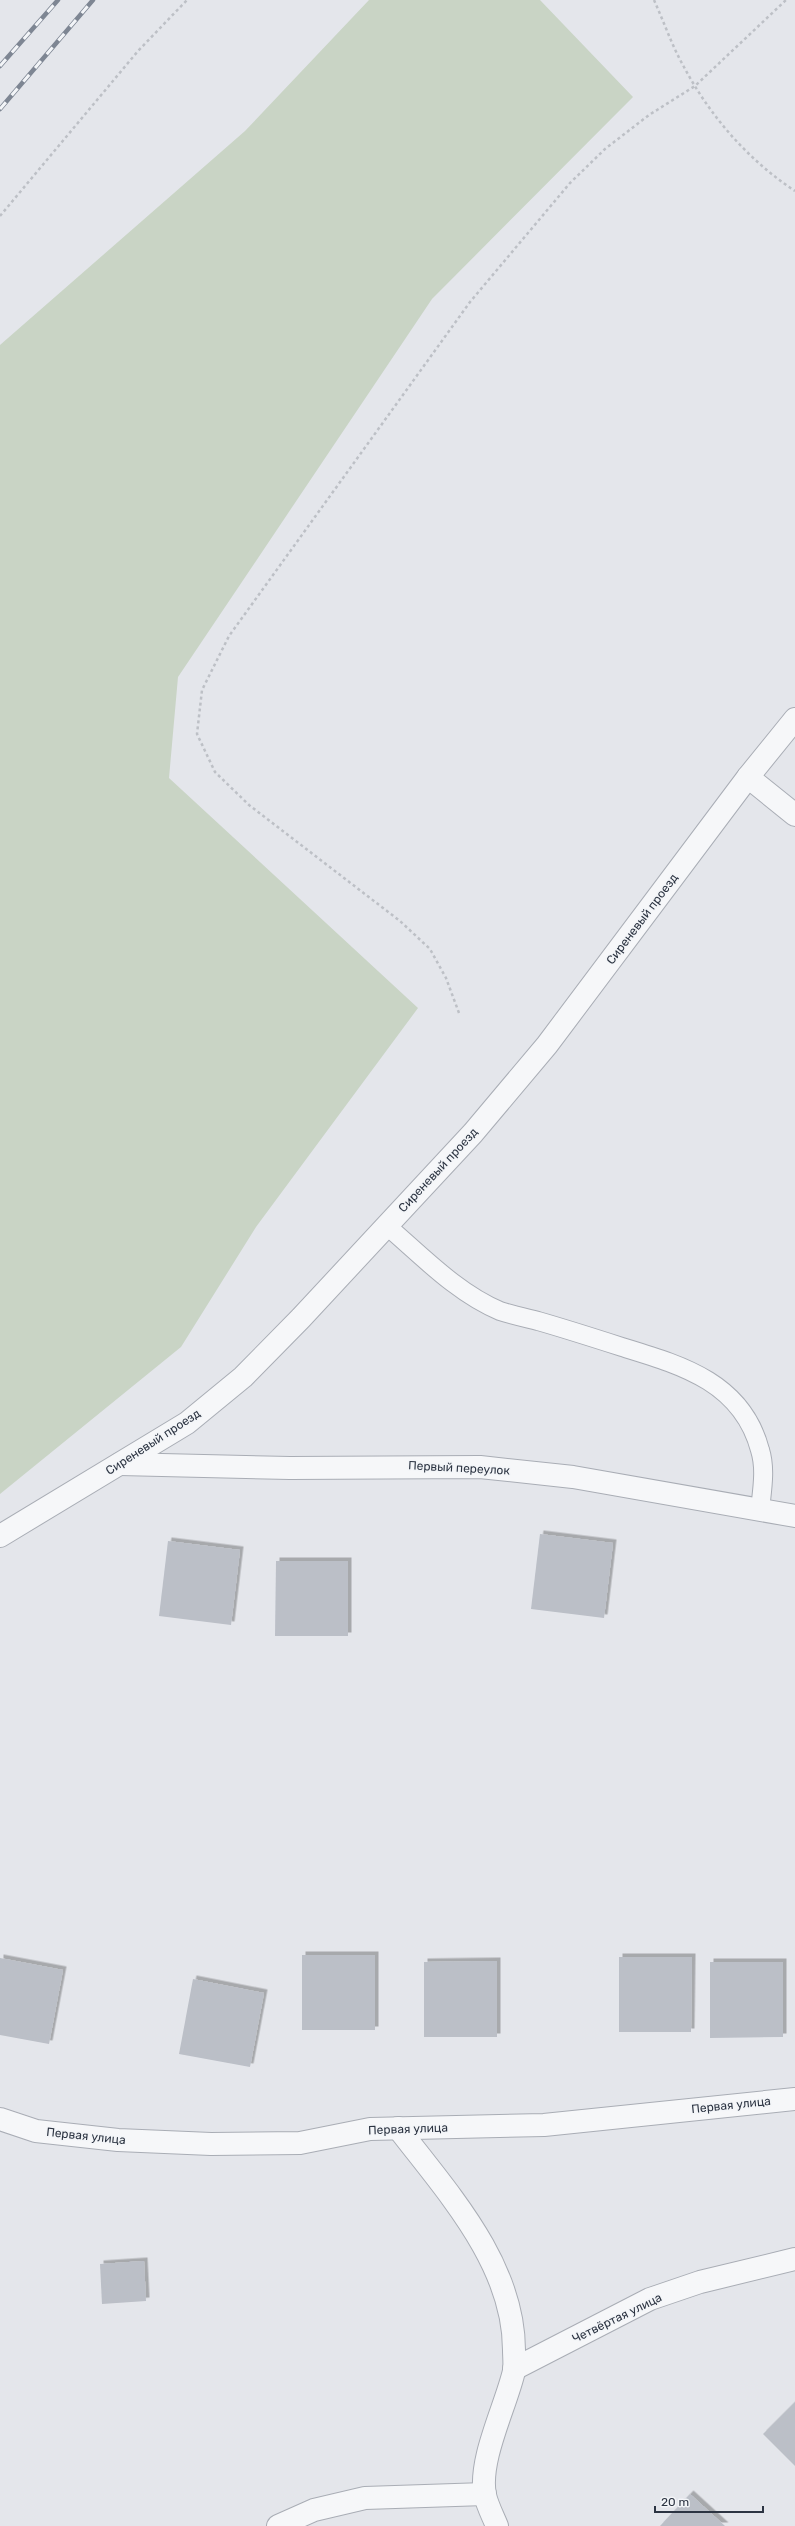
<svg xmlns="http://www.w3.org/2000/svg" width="795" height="2526" font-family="Rubik,sans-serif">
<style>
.green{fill:#c9d4c5}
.building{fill:#bbbfc7;filter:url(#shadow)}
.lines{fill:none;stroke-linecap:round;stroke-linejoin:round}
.service-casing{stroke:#a9adb5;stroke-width:20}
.minor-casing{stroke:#a9adb5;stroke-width:24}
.tertiary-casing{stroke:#a9adb5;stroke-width:24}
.path{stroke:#bdc0c6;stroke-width:2.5;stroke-dasharray:3 3;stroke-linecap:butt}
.service{stroke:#f6f7f9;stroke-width:18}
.minor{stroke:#f6f7f9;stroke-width:22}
.tertiary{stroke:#f6f7f9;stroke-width:22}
.rail-casing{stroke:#7e8693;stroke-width:4.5}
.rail{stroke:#f3f5f8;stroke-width:3;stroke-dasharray:9;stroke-linecap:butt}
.labels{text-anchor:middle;stroke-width:3;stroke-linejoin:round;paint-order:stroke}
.street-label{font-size:12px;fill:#2c3442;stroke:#f3f5f8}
</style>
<defs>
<filter id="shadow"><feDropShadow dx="3.5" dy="-3.5" stdDeviation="0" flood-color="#0004"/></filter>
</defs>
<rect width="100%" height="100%" fill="#e4e6eb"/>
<!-- green -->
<path class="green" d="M369 0H540L633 97 432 299 178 677 169 778 418 1008 256 1227 181 1347 0 1494V345L245 131Z"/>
<!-- building -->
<g class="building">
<path d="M540 1534 613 1543 604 1618 531 1609Z"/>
<path d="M168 1541 240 1550 231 1625 159 1616Z"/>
<path d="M276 1561H348V1636H275Z"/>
<rect x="302" y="1955" width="73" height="75"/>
<path d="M619 1957H692L691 2032H619Z"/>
<path d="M0 1958 63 1970 49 2044 0 2035Z"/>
<path d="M497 1961V2037H424V1962Z"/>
<path d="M710 1962H783V2037L710 2038Z"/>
<path d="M193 1979 264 1993 250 2067 179 2054Z"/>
<path d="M144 2261 146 2301 102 2304 100 2264Z"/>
<path d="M795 2402V2466L763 2434Z"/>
<path d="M690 2494 725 2526H660Z"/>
</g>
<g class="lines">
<!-- service casing -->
<g class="service-casing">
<path id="service" d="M387 1226C422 1256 457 1293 500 1311 512 1315 526 1318 538 1321 566 1329 594 1338 622 1347 681 1365 742 1382 760 1450 766 1469 762 1490 760 1510"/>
</g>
<!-- minor casing -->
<g class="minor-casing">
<g id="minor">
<path d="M748 777 795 815"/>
<path d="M120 1464 290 1468 480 1467 573 1477 795 1516"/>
<path d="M0 2119 36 2131 118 2140 211 2144 300 2143 370 2129 544 2125 795 2099"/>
<path d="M398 2128C447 2192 514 2264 514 2350 514 2357 515 2364 514 2371 506 2406 478 2460 485 2495 487 2505 493 2516 497 2526"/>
<path d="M514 2369 650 2299 700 2282 795 2259"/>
<path d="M278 2526 314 2510 365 2498 485 2494"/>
</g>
</g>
<!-- tertiary casing -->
<g class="tertiary-casing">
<path id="tertiary" d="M0 1536 187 1423 243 1377 301 1318 473 1133 547 1045 748 777 795 719"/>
</g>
<!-- path -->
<g class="path">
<path d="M654 0C664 22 672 46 684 67 710 116 748 160 795 191"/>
<path d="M0 216 138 51 187 0"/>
<path d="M459 1013 446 978 430 949 400 921 249 805 215 772 197 734 202 690 229 636 470 302 570 183 605 149 649 115 695 86 786 0"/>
</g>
<!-- service -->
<use href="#service" class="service"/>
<!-- minor -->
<use href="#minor" class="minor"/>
<!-- tertiary -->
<use href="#tertiary" class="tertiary"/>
<!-- rail casing -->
<g class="rail-casing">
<g id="rail">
<path d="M0 66 58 0"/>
<path d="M0 109 93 0"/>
</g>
</g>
<!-- rail -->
<use href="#rail" class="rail"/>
</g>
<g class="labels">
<!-- street labels -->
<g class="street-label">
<text transform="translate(642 919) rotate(-53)" y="4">Сиреневый проезд</text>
<text transform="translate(438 1170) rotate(-47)" y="4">Сиреневый проезд</text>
<text transform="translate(153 1442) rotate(-33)" y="4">Сиреневый проезд</text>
<text transform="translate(459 1468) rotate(3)" y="4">Первый переулок</text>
<text transform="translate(731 2105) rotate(-6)" y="4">Первая улица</text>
<text transform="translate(408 2129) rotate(-2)" y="4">Первая улица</text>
<text transform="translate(86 2136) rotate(6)" y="4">Первая улица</text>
<text transform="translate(617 2318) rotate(-26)" y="4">Четвёртая улица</text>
</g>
</g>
<!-- scale -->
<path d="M655 2506v6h108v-6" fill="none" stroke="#2c3442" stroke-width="2"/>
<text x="661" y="2506" font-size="12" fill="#2c3442" stroke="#f3f5f8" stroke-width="3" paint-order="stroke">20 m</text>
</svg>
